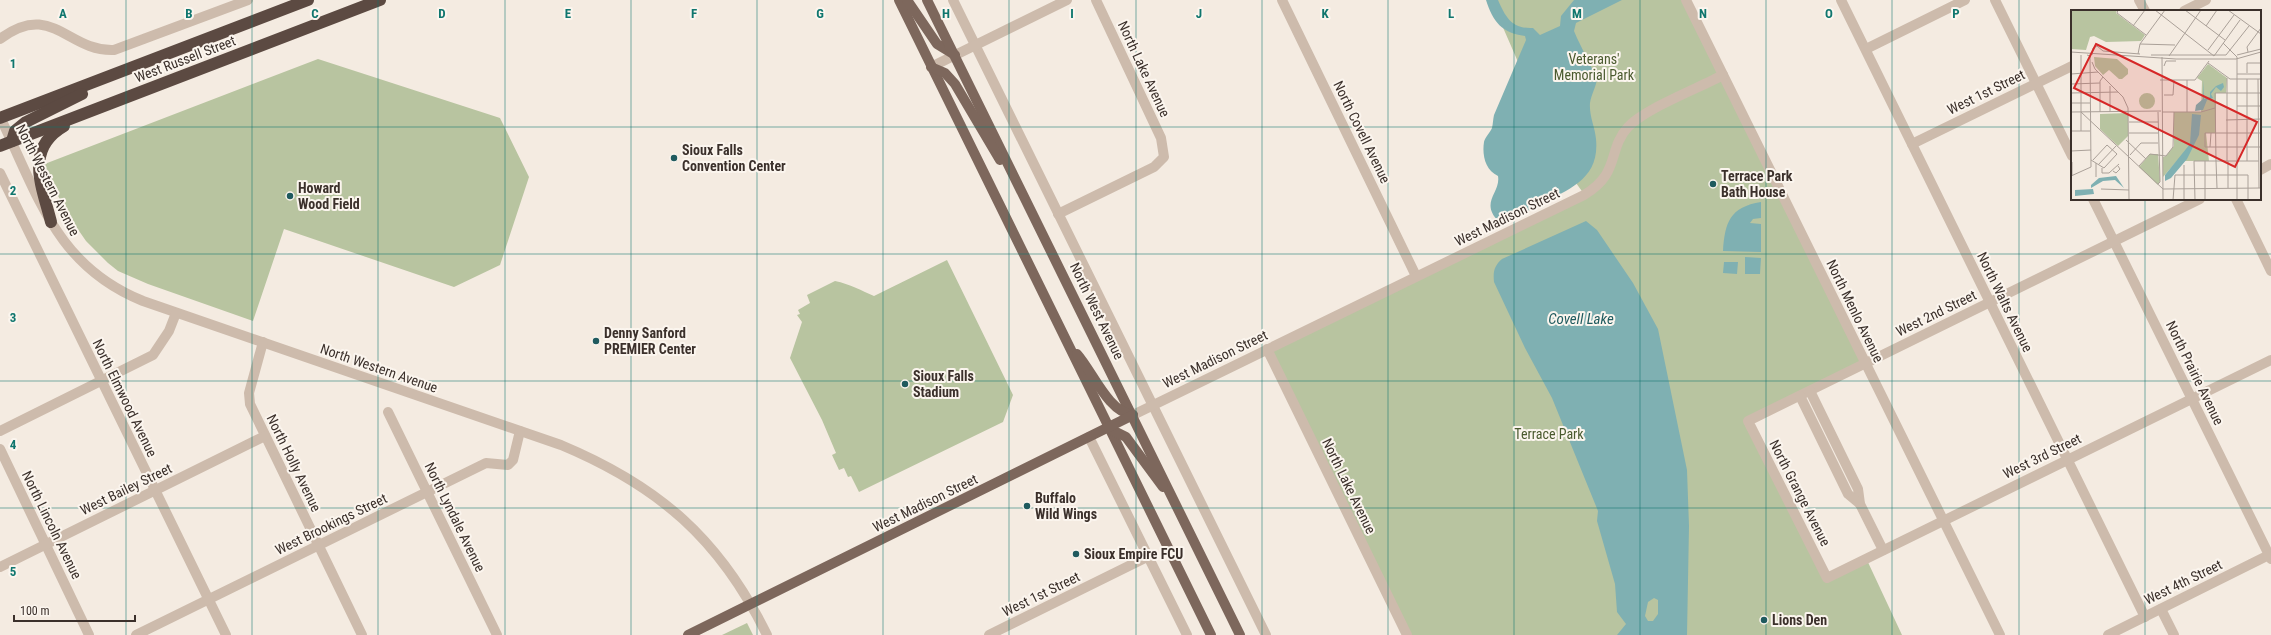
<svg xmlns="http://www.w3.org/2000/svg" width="2271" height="635" font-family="'Roboto Condensed',sans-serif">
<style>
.green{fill:#b8c4a0}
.water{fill:#7fb0b2;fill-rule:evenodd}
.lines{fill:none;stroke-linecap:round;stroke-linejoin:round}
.minor{stroke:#cdbbac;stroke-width:10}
.major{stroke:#7d675c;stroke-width:10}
.highway{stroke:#5c4a42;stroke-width:12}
.grid{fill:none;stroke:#0f766e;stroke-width:1;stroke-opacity:0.55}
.poi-dot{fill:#1f5a5e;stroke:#fbf5ee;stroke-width:1.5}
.labels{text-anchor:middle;stroke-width:4;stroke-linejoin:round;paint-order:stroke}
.street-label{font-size:14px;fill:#3b302b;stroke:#fbf5ee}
.park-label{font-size:14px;fill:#4a5a2e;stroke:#fbf5ee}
.poi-label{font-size:14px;font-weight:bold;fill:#3b302b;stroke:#fbf5ee;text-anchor:start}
.water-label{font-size:15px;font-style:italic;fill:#1f5a5e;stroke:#fbf5ee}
.inset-road{fill:none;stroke:#aaa098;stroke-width:1}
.view{fill:#d62828;fill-opacity:0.15;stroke:#d62828;stroke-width:2}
.inset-edge{fill:none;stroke:#3b302b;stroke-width:2}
.grid-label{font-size:13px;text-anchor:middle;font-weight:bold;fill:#0f766e;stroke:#fbf5ee;stroke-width:4;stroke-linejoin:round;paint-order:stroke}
</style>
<rect width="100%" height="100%" fill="#f4ebe1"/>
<!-- green -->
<g class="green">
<path d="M1491 0H1686L1865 364 1749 421 1826 578 1866 558 1902 635H1407L1267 349 1584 194 1563 165Z"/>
<path d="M318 59 500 118 529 177 500 265 454 287 284 229 253 321 148 284 118 271 108 263 86 241 68 215 42 165Z"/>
<path d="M947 260 1013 395 1003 422 859 492 851 476 848 477 844 468 839 470 832 455 836 453 822 420 790 358 802 322 797 315 800 314 798 310 810 303 807 295 835 281C850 284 862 291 874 296Z"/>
<path d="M747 623 753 635H722Z"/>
</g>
<!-- water -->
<g class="water">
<path d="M1486 0H1498C1506 18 1512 29 1533 28L1540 35 1560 26 1561 16 1574 0H1622L1576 23 1574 31 1577 38 1597 79C1596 87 1591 95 1590 103 1589 116 1595 127 1596 139 1600 179 1569 189 1541 204 1526 211 1516 221 1499 222 1479 202 1501 193 1498 176 1485 170 1482 155 1484 142 1485 137 1490 133 1492 128 1493 124 1493 119 1494 115L1526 40 1525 36C1502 33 1493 22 1486 0Z"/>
<path d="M1761 202V218L1753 219 1750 223 1761 224V252L1723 251C1725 222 1730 207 1761 202Z"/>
<path d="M1586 221 1597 230 1633 283 1658 329 1687 470 1689 526 1687 635H1617L1626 624 1617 612 1615 584 1597 521 1598 511 1552 398 1525 348 1494 282C1493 272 1494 266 1502 259ZM1654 598 1658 600V614L1653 621H1648L1645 616 1648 602Z"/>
<path d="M1745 257 1761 258 1760 274H1745Z"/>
<path d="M1724 262H1738L1737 274 1723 273Z"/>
</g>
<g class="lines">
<!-- minor -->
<g class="minor">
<path d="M953 0 1266 635"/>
<path d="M1282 0 1416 276"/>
<path d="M1686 0 2000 635"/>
<path d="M1841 0 2145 617"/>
<path d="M1995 0 2072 156"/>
<path d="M2139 0 2145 11"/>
<path d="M2184 11 2206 0"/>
<path d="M0 39C52 0 67 52 114 50L248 0"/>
<path d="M1866 49 1965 0"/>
<path d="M931 67 1067 0"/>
<path d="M0 117C38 195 56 266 143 301L561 445C659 486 720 539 767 635"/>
<path d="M1912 144 2072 66"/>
<path d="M2260 170 2271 164"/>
<path d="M0 173 226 635"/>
<path d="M2093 199 2271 559"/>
<path d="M2200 199 1748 421 1827 578 2271 360"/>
<path d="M2236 199 2271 271"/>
<path d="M1058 214 1154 167 1164 157 1161 138 1096 0"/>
<path d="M263 342 249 393 250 404 362 635"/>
<path d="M1267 349 1407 635"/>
<path d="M1810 391 1858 489 1860 504 1883 550"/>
<path d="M1800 396 1848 494 1860 504"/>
<path d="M388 412 497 635"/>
<path d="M1133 415 1584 195C1621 173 1607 150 1628 127 1646 108 1699 88 1723 75"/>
<path d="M0 431 153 355 169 331 176 313"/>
<path d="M1089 437 1187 635"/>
<path d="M0 449 89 635"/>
<path d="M0 567 265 436"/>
<path d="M2161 609 2174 635"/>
<path d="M136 635 486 463 508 465 513 460 520 431"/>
<path d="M989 635 1149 556"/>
<path d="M2108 635 2271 554"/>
</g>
<!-- major -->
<g class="major">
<path d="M899 0 1211 635"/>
<path d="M907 0 937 44 955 55"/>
<path d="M927 0 1240 635"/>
<path d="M931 67 945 73 955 84 1000 160"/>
<path d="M1077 354C1093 372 1108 412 1133 415"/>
<path d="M1108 428 1126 437 1163 487"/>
<path d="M688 635 1133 415"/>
</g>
<!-- highway -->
<g class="highway">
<path d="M0 118 308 0"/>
<path d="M12 141 15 131 26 122 82 94"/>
<path d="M0 146 380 0"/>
<path d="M51 222C42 186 24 149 64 126"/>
</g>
</g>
<!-- grid -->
<path class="grid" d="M126 0V635M252 0V635M378 0V635M505 0V635M631 0V635M757 0V635M883 0V635M1009 0V635M1136 0V635M1262 0V635M1388 0V635M1514 0V635M1640 0V635M1766 0V635M1892 0V635M2019 0V635M2145 0V11M0 127H2072M2260 127H2271M2145 199V635M0 254H2271M0 381H2271M0 508H2271"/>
<!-- markers -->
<g class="poi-dot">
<circle cx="674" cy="158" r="4"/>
<circle cx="1713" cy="184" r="4"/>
<circle cx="290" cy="196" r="4"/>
<circle cx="596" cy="341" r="4"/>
<circle cx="905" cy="384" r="4"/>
<circle cx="1027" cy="506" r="4"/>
<circle cx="1076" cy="554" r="4"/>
<circle cx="1764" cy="620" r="4"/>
</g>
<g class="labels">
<!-- street labels -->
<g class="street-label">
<text transform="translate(185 59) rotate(-21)" y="5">West Russell Street</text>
<text transform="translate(1144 69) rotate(65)" y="5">North Lake Avenue</text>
<text transform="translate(1986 92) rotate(-26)" y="5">West 1st Street</text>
<text transform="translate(1362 132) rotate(64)" y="5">North Covell Avenue</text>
<text transform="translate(48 180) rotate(63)" y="5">North Western Avenue</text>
<text transform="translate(1507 217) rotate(-26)" y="5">West Madison Street</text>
<text transform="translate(2005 302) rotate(64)" y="5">North Walts Avenue</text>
<text transform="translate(1097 311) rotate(64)" y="5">North West Avenue</text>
<text transform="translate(1855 311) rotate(64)" y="5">North Menlo Avenue</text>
<text transform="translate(1936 313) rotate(-26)" y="5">West 2nd Street</text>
<text transform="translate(1215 359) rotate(-26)" y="5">West Madison Street</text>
<text transform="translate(379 368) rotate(19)" y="5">North Western Avenue</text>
<text transform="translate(2195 373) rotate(64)" y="5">North Prairie Avenue</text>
<text transform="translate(125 398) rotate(64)" y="5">North Elmwood Avenue</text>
<text transform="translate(2042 456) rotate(-26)" y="5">West 3rd Street</text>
<text transform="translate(294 463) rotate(64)" y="5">North Holly Avenue</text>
<text transform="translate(1349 486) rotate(64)" y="5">North Lake Avenue</text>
<text transform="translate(126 489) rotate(-26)" y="5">West Bailey Street</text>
<text transform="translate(1800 493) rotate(63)" y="5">North Grange Avenue</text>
<text transform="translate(925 503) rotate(-26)" y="5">West Madison Street</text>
<text transform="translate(455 517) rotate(64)" y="5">North Lyndale Avenue</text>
<text transform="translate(331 524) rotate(-26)" y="5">West Brookings Street</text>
<text transform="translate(52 525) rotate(64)" y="5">North Lincoln Avenue</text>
<text transform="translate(2183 582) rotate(-26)" y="5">West 4th Street</text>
<text transform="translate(1041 594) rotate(-26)" y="5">West 1st Street</text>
</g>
<!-- park labels -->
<g class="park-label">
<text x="1594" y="64">Veterans'<tspan x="1594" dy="16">Memorial Park</tspan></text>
<text x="1549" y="439">Terrace Park</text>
</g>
<!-- poi labels -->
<g class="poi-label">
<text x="682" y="155">Sioux Falls<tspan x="682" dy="16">Convention Center</tspan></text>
<text x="1721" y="181">Terrace Park<tspan x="1721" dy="16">Bath House</tspan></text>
<text x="298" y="193">Howard<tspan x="298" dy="16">Wood Field</tspan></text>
<text x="604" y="338">Denny Sanford<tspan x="604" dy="16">PREMIER Center</tspan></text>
<text x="913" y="381">Sioux Falls<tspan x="913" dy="16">Stadium</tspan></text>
<text x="1035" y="503">Buffalo<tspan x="1035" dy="16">Wild Wings</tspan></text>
<text x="1084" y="559">Sioux Empire FCU</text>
<text x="1772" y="625">Lions Den</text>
</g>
<!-- water labels -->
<g class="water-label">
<text x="1581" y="324">Covell Lake</text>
</g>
</g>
<!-- overview -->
<g transform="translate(2071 10)">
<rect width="190" height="190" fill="#f4ebe1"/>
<path d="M0 0H46L45 3 74 25 70 31 35 32 23 26 19 27 15 40 0 39ZM23 47 46 49 57 59V64L51 69H48L38 60 32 65 24 56ZM137 54 156 68 155 83H145V123H135L138 151H106L92 167V147L95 146 103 136V102H130L131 71 126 68ZM68 91a8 8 0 1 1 16 0a8 8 0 1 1-16 0ZM57 103V126L47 136 29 119V104ZM79 144H87L89 171 87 175 68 157Z" fill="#b8c4a0"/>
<path d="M132 70 133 89 139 87V82L145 76 152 73 153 77 150 81 145 77 140 84 142 88 136 90 132 100 124 101 125 95 132 89ZM121 104 130 105 128 125 116 149 100 168 94 171V165L119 134ZM45 166 53 178 44 170 32 171 20 178V175L28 168ZM4 180 22 179 23 184 4 186Z" fill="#7fb0b2"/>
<path class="inset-road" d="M47 0 46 3 75 25M84 0 143 46 169 10M114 0 154 30M157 0 190 24M62 16 74 0M135 16 146 0M152 33 166 47V190M69 34 104 35M137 40 163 5M0 42 105 49H165L190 42M177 42 176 37 190 18M67 44 69 34 94 0M10 45V121M21 45 22 38 26 36 32 41 69 44M80 45H155L178 16M166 45 190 39M98 46 130 0M91 47 92 190M21 52 24 59 52 87 57 98 58 190M137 53 159 69H190M93 56 95 51H105M176 63V53H190M0 64 27 62M166 64H190M176 69V151M187 69 188 178M89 70H124L138 51M0 74 29 73M39 76V102M0 83 47 82M93 85H102L103 70M0 93H19M166 96H190M0 102 90 101M10 102 92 179M29 102V71L32 67M91 102H130L144 98M116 102V70M155 110 190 109M58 112H87M0 121H19M58 123H87M190 123H134V137H190M55 130 75 149M139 137 140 123M0 141V42M0 141 20 140M59 145 70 133H87M20 150 33 158 46 144 36 135 22 150M134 151V190M145 151 144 83H190M145 151 146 178M156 151V68M157 151V178M1 152V166M25 153V167M27 155 45 136M113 155V190M68 156 79 144 95 146 102 137 103 102M31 158V163H38L48 154M42 161 45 163 49 159 47 156M0 166 20 157 19 46 16 45M87 174 89 172 87 102M30 179 58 180M92 179 190 178M102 190 104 165H177V190M124 190 123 151H188"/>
<path class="view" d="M25 34 186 112 164 157 3 78Z"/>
<rect width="190" height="190" class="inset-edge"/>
</g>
<g class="grid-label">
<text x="63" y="18">A</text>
<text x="189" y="18">B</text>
<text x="315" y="18">C</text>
<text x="442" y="18">D</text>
<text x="568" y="18">E</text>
<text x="694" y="18">F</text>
<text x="820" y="18">G</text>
<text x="946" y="18">H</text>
<text x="1072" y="18">I</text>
<text x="1199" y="18">J</text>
<text x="1325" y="18">K</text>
<text x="1451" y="18">L</text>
<text x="1577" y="18">M</text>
<text x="1703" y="18">N</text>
<text x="1829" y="18">O</text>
<text x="1956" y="18">P</text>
<text x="13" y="68">1</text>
<text x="13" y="195">2</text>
<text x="13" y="322">3</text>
<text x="13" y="449">4</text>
<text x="13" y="576">5</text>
</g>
<!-- scale -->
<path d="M14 615v6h121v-6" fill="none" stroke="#3b302b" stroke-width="2"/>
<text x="20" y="615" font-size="12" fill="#3b302b" stroke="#fbf5ee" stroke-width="3" paint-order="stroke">100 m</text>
</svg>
